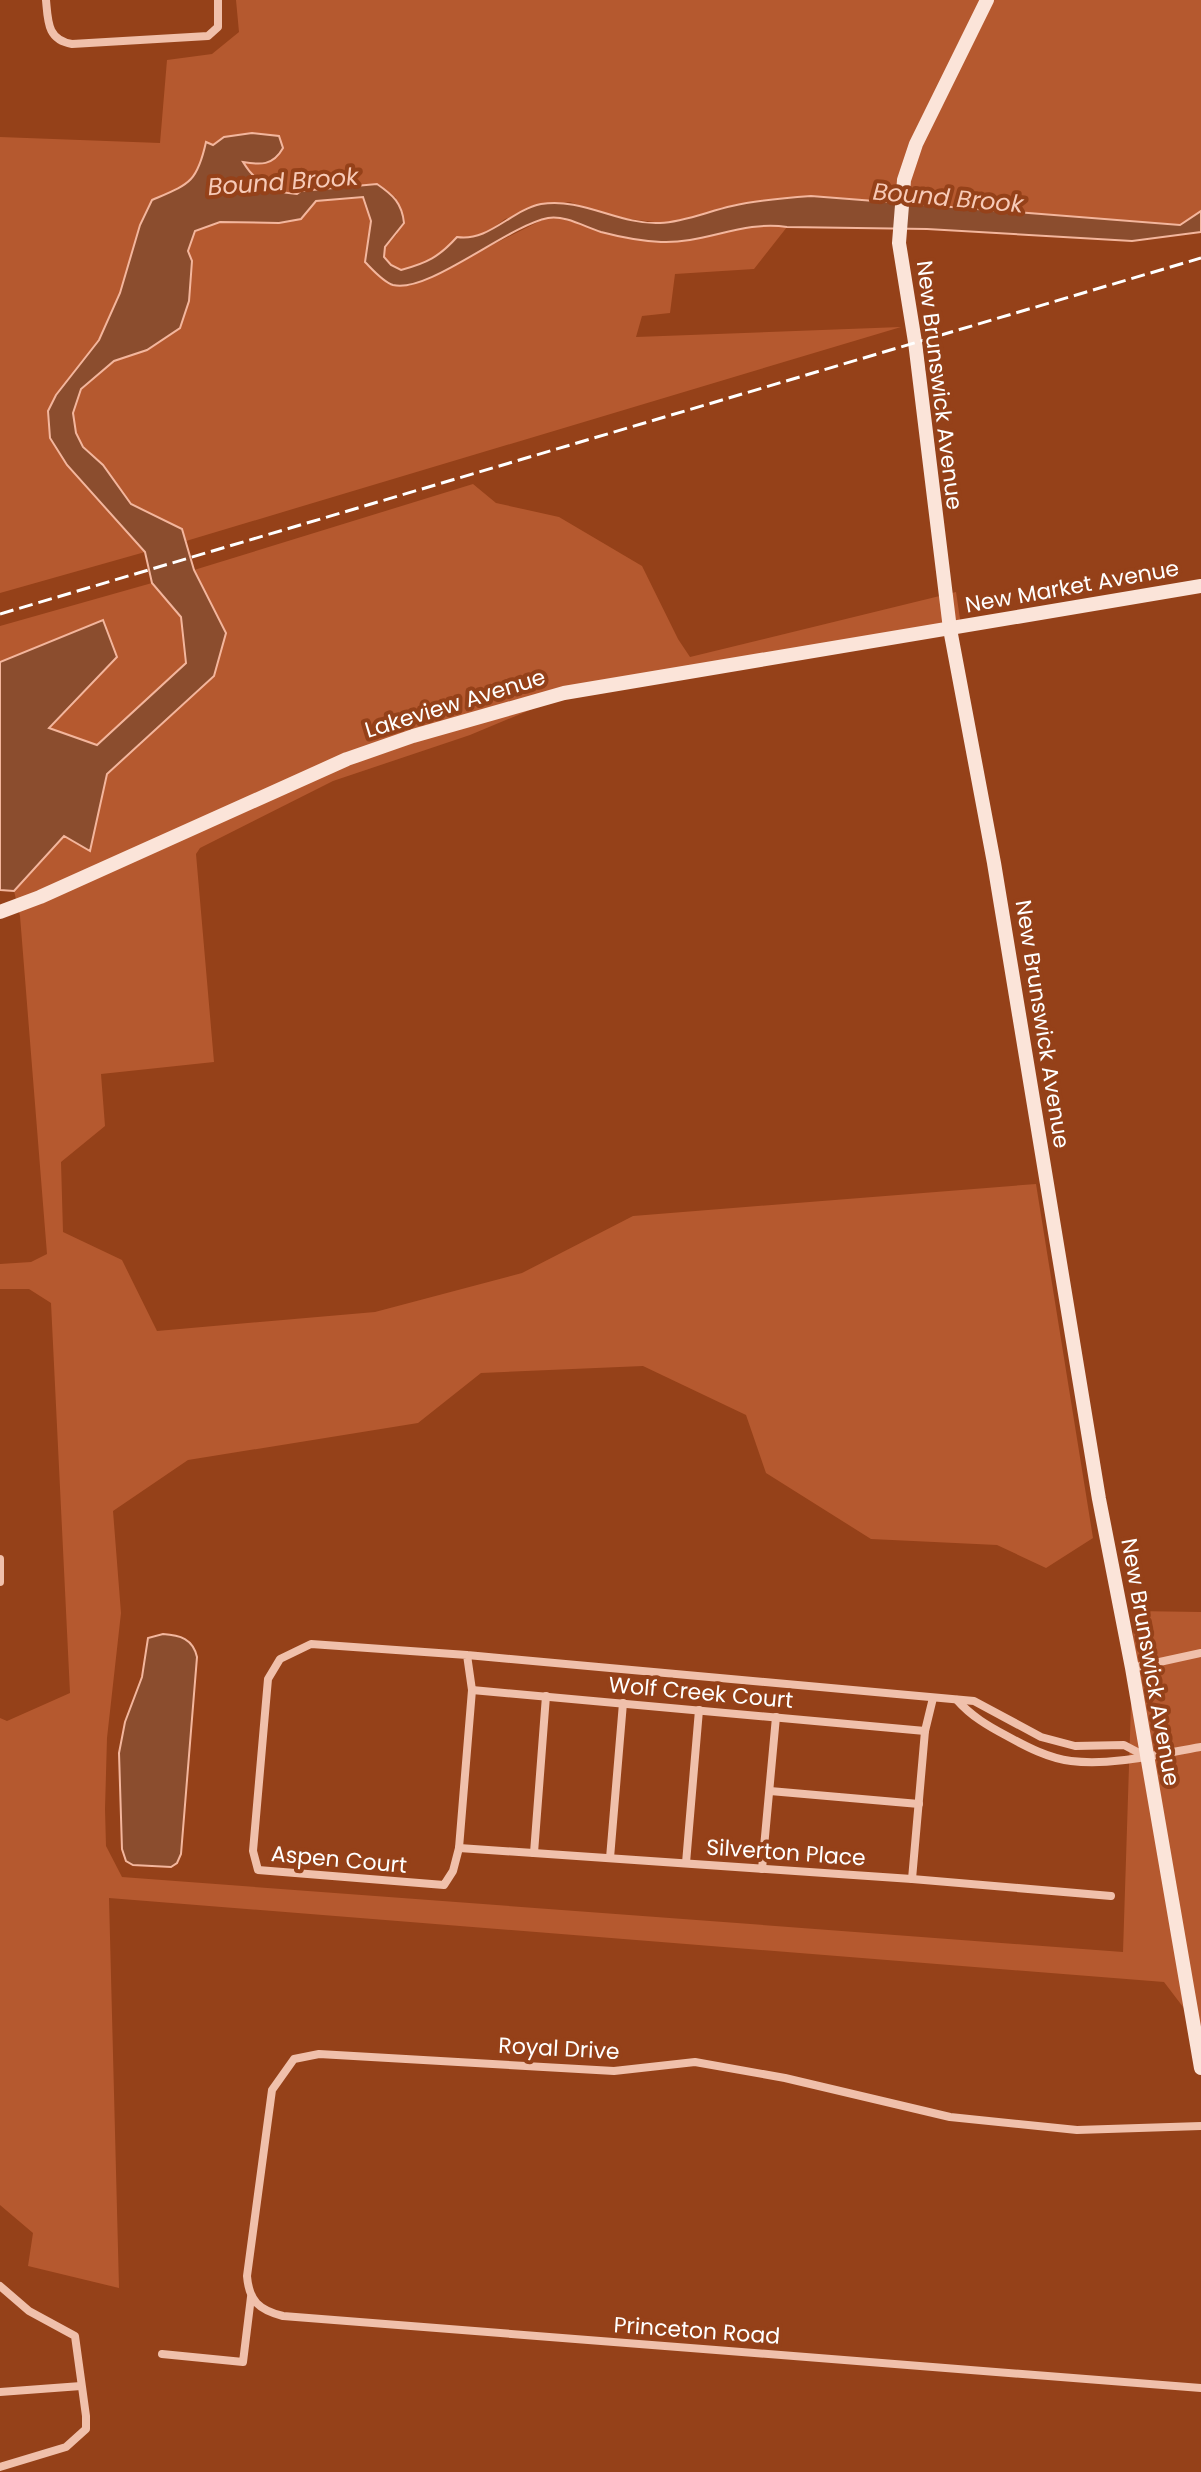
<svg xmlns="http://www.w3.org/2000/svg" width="1201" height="2472" font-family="Poppins,sans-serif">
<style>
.green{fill:#b5592f}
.water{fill:#8b4d2e;stroke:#f3b69d;stroke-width:2}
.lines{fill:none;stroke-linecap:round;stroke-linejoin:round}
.street{stroke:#f0c0ab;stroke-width:8}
.secondary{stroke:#fbe4d9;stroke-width:14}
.rail{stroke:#fff;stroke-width:3;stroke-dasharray:14 6;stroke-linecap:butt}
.labels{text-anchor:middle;stroke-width:8;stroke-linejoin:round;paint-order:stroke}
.street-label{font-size:22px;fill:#fff;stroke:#954119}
.water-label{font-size:24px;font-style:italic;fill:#f7cab7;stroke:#954119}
</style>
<rect width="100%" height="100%" fill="#954119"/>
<!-- green -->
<g class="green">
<path d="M236 0H1201V211L1180 225 1050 216 663 223 612 217 570 202 547 205 505 219 486 233 469 238 457 237C439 257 427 263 401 270L391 265 384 257 385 248 397 234 396 198 377 184 301 191 297 194C273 193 255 182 242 161L279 136C256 134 232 131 213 146L206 143 201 169 183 187 152 200 140 225 120 293 99 341 56 395 50 438 67 465 145 552 0 593V137L160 143 167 60 212 54 239 32Z"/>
<path d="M364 197 371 221 365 262 390 285 409 286 540 221 552 217 570 221 737 228 769 224 787 227 754 269 675 274 670 313 642 316 636 337 901 327 186 541 182 529 131 504 103 465 83 447 76 433 73 413 81 389 114 361 147 350 180 328 192 261 188 251 195 231 220 222 279 223 316 201Z"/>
<path d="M473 484 496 503 559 517 642 566 678 639 690 657 956 592 962 632 554 700 470 735 333 781 200 848 196 854 214 1062 101 1074 105 1126 61 1162 63 1232 122 1260 157 1331 375 1312 522 1273 633 1216 1036 1184 1093 1538 1046 1568 997 1545 871 1539 766 1473 746 1415 643 1366 481 1373 418 1423 188 1460 113 1511 121 1613 107 1738 105 1809 106 1846 122 1877 1123 1952 1134 1611 1201 1612V2060L1196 2024 1164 1982 109 1898 119 2288 28 2266 33 2233 0 2205V1718L7 1721 70 1693 51 1303 29 1289H0V1264L31 1262 47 1254 20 916 14 891 64 836 90 850 106 774 214 676 226 633 194 570Z"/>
<path d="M152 583 181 617 186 663 97 745 48 729 117 657 103 621 0 662V626Z"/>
</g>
<!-- water -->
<g class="water">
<path d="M252 133 279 136 283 148C273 166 260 165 243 162 255 182 274 193 297 194L301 191 377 184C393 195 402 203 404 223L385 247 384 257 391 265 401 270C427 263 439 257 457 237 489 242 511 210 541 204 582 197 619 225 660 223 684 222 709 211 732 206 758 200 784 198 811 196L1180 225 1201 211V232L1132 241 927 229 787 227C743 220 704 244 661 242 641 241 620 237 601 232 585 227 565 215 548 218 507 226 428 294 393 285 383 282 372 269 365 262L371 221 363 197 316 201 301 219 279 223 220 222 195 231 188 251 192 261 189 301 180 328 147 350 114 361 81 389 73 413 76 433 83 447 103 465 131 504 182 529 194 570 226 633 214 676 107 774 90 851 64 836 14 891 0 890V662L103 620 117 657 49 728 97 745 186 663 181 617 152 583 145 552 67 465 50 438 48 411 56 395 99 340 120 293 140 225 152 200C189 184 197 183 206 142L213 145 224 137Z"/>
<path d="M163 1634C180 1635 193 1639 197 1657L181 1854 177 1863 171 1867 133 1865 126 1861 122 1849 119 1753 125 1722 142 1677 148 1638Z"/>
</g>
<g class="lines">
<!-- street -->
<g class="street">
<path d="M46 0C48 21 47 40 72 44L208 36 218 27V0"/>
<path d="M0 1559V1582"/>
<path d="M467 1655 472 1690 459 1848 453 1871 444 1885 258 1870 253 1851 268 1679 280 1659 311 1644 467 1655 974 1701 1041 1737 1075 1746 1124 1745 1145 1756"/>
<path d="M1132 1668 1201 1653"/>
<path d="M472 1690 925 1731"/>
<path d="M957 1700C971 1716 988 1726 1007 1736 1027 1747 1048 1758 1071 1761 1113 1766 1159 1754 1201 1747"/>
<path d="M770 1791 919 1804"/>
<path d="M459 1848 912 1879 1111 1896"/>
<path d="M534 1853 546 1696"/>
<path d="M610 1858 623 1703"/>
<path d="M686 1863 699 1710"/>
<path d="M762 1869 776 1717"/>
<path d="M912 1879 925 1731 933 1698"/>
<path d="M1201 2126 1077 2130 950 2117 785 2078 695 2062 614 2071 319 2054 294 2059 272 2090 247 2276C249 2301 259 2310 283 2316L1201 2388"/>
<path d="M0 2286 29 2311 75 2336 86 2416V2429L66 2447 0 2467"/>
<path d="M162 2354 243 2362 251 2297"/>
<path d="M0 2392 81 2386"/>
</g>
<!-- secondary -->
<g class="secondary">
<path d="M987 0 916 144 904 180 899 243 915 342 950 629 994 863 1099 1499 1132 1668 1201 2068"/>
<path d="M0 912 40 897 347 759 413 736 564 693 1201 586"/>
</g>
<!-- rail -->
<path class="rail" d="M0 614 1201 258"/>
</g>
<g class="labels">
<!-- street labels -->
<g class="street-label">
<text transform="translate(940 385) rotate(83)" y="8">New Brunswick Avenue</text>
<text transform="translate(1072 586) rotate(-10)" y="8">New Market Avenue</text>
<text transform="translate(455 703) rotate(-17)" y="8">Lakeview Avenue</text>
<text transform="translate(1043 1024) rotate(81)" y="8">New Brunswick Avenue</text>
<text transform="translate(1151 1662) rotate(80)" y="8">New Brunswick Avenue</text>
<text transform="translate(701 1692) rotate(5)" y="8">Wolf Creek Court</text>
<text transform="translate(786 1852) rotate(4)" y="8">Silverton Place</text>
<text transform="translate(339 1859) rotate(5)" y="8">Aspen Court</text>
<text transform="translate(559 2048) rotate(3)" y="8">Royal Drive</text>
<text transform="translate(697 2330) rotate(4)" y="8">Princeton Road</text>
</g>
<!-- water labels -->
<g class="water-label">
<text transform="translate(283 182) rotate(-4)" y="8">Bound Brook</text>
<text transform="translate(948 198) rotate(5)" y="8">Bound Brook</text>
</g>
</g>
</svg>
